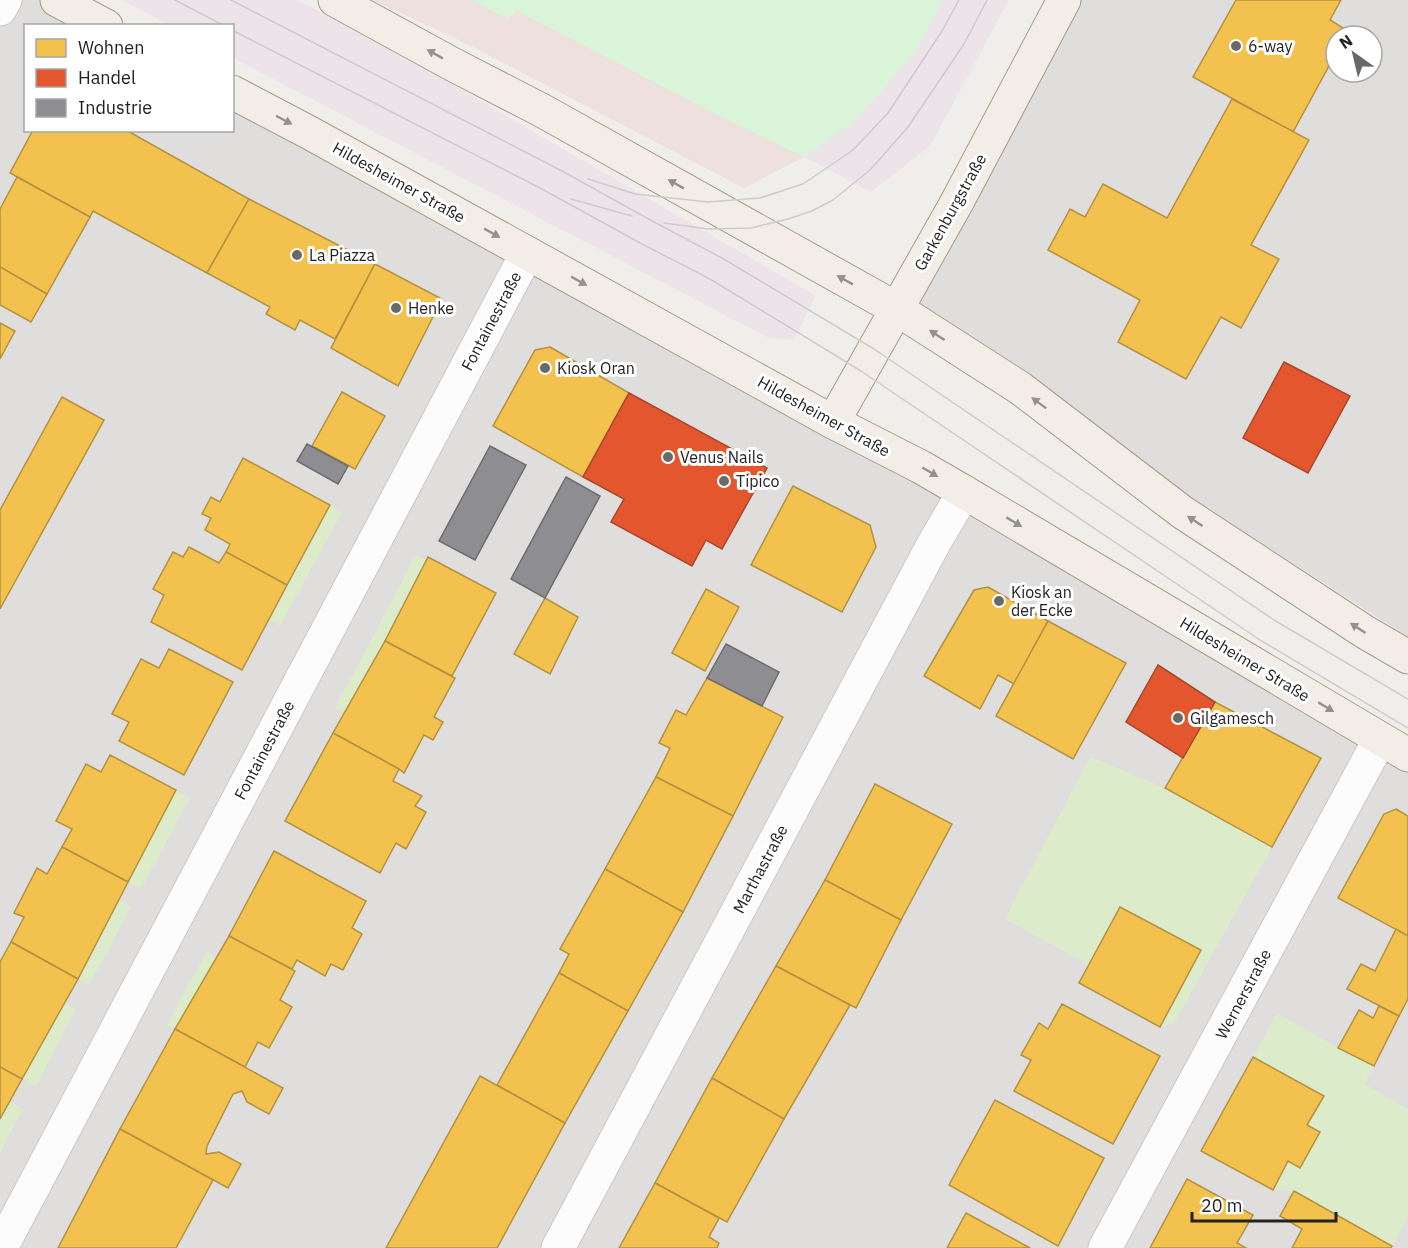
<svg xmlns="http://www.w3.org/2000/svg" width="1408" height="1248" font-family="'IBM Plex Sans',sans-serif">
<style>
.residential{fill:#dfdedc;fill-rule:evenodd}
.commercial{fill:#ede0dd}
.industrial{fill:#ede4e9}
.grass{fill:#dceccb}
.park{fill:#daf4da}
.homes{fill:#f2c14e;stroke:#b49141;stroke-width:1.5}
.shops{fill:#e4572e;stroke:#aa472a;stroke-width:1.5}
.industry{fill:#8d8d92;stroke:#6d6d70;stroke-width:1.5}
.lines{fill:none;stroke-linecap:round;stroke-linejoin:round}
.minor-casing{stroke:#c9c8c7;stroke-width:35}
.major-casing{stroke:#a79d87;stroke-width:35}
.minor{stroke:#fdfcfc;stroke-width:33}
.major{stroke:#f2ede7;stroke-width:33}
.tram{stroke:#ccc;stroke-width:1.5}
.oneway{fill:#94928e}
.poi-dot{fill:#6a6968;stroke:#fff;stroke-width:2}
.labels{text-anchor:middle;stroke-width:6;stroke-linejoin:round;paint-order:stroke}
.poi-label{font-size:16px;fill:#222;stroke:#fff;text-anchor:start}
.street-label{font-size:16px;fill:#222;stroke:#fff}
</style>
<rect width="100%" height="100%" fill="#f0eeeb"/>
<!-- residential -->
<g class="residential">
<path d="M0 0H57L106 25 26 26V130H232L233 92 1408 755V1248H0Z"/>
<path d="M1064 0H1408V637L897 309ZM1336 36H1372V72H1336Z"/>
</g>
<!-- commercial -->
<path class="commercial" d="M373 0H943L854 121 804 157 744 188 467 44Z"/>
<!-- industrial -->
<g class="industrial">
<path d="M121 0H297L378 41 816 296 794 340 769 338 233 58 232 26 170 25Z"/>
<path d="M943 0H1009L930 146 871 192 804 157 854 121 913 55Z"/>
</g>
<!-- grass -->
<g class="grass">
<path d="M330 505 342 512 280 626 269 619Z"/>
<path d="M416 555 426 560 385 641 344 713 335 708Z"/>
<path d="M1090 757 1165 788 1272 847 1174 1023 1160 1027 1201 950 1120 907 1089 965 1005 919Z"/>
<path d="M176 790 190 798 141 889 128 882Z"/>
<path d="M119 900 131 907 89 985 78 979Z"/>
<path d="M207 952 216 958 175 1029 167 1024Z"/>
<path d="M64 1002 76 1009 36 1086 22 1079Z"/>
<path d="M1277 1013 1338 1048 1374 1066 1364 1084 1408 1109V1217L1392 1246 1294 1191 1273 1190 1288 1161 1300 1168 1320 1133 1307 1125 1324 1096 1253 1057Z"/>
<path d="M9 1101 23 1109 0 1153V1119Z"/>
</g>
<!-- park -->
<path class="park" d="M472 0H943L913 55 854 121 804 157 725 119 517 11 507 19Z"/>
<!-- homes -->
<g class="homes">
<path d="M1236 0H1341L1330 20 1348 31 1346 36H1336V53L1293 132 1193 77Z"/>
<path d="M1232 99 1309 140 1251 245 1279 259 1241 328 1221 317 1186 379 1118 342 1140 300 1048 250 1070 209 1085 217 1103 184 1167 218Z"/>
<path d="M33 130H126L249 199 207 273 93 211 90 217 10 173Z"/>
<path d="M17 177 90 217 47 294 0 267V209Z"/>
<path d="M249 199 375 264 335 339 300 320 295 330 266 314 270 307 207 273Z"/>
<path d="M375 264 442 299 398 386 331 348Z"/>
<path d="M0 267 47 294 31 322 0 305Z"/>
<path d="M0 323 15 331 0 359Z"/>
<path d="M550 347 629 393 583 477 493 426 535 350Z"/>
<path d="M342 392 385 416 355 469 312 446Z"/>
<path d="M62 397 104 420 0 609V510Z"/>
<path d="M243 458 330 505 287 585 226 552 230 544 205 530 211 518 202 514 211 497 220 502Z"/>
<path d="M793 486 870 525 876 547 842 612 751 565Z"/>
<path d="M189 547 219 563 226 552 287 585 242 670 151 622 164 595 153 589 173 552 183 557Z"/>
<path d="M428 557 496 593 452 676 385 641Z"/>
<path d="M988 587 1048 621 1014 684 998 675 980 709 924 676 974 590Z"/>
<path d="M706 589 739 607 705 671 672 653Z"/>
<path d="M545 598 578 617 550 674 514 654Z"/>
<path d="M1048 621 1126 663 1073 759 996 716Z"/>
<path d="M385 641 455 678 434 717 443 722 433 740 424 735 404 773 399 769 333 733Z"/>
<path d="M169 649 233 682 184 775 119 741 129 722 112 714 141 659 159 668Z"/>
<path d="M707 678 783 717 733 816 656 777 670 748 659 743 676 710 686 715Z"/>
<path d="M1215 702 1321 758 1272 847 1165 788Z"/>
<path d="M333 733 399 769 393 781 422 796 415 806 426 812 406 849 396 843 380 873 285 821Z"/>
<path d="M110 755 176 790 128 882 62 847 72 829 56 821 86 764 101 772Z"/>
<path d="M656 777 733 816 683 912 605 869Z"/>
<path d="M875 784 952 824 901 920 825 880Z"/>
<path d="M1396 809 1408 816V936L1338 898 1384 814Z"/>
<path d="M62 847 128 882 78 979 11 942 24 917 14 913 37 868 47 874Z"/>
<path d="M274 851 366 901 352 928 362 934 343 970 331 964 325 976 297 960 292 969 229 936Z"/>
<path d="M605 869 683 912 628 1011 559 973 569 954 560 949Z"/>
<path d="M825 880 901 920 856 1008 776 966Z"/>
<path d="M1120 907 1201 950 1160 1027 1079 983Z"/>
<path d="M1396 929 1408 936V999L1399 1016 1347 989 1361 964 1375 971Z"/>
<path d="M229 936 295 971 280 1000 292 1007 269 1048 258 1042 245 1067 175 1029Z"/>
<path d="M11 942 78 979 22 1079 0 1067V962Z"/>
<path d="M776 966 850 1005 784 1119 712 1078Z"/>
<path d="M559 973 628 1011 565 1123 497 1085Z"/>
<path d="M1062 1004 1160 1056 1113 1144 1014 1091 1031 1060 1021 1055 1039 1023 1048 1029Z"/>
<path d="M1379 1006 1399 1016 1374 1066 1338 1048 1359 1010 1373 1018Z"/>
<path d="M175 1029 283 1088 269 1114 247 1102 242 1091 233 1094 207 1146 206 1154 219 1152 241 1164 228 1188 120 1129Z"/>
<path d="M1253 1057 1324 1096 1307 1125 1320 1132 1300 1168 1288 1161 1273 1190 1201 1151Z"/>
<path d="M0 1067 22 1079 0 1119Z"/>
<path d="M480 1076 565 1123 497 1248H386Z"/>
<path d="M712 1078 784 1119 727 1222 655 1183Z"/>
<path d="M995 1100 1104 1158 1058 1246 949 1185Z"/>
<path d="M120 1129 213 1180 176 1248H58Z"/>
<path d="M1187 1179 1253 1215 1237 1243 1246 1248H1150Z"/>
<path d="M655 1183 719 1218 709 1237 719 1243 717 1248H619Z"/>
<path d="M1294 1191 1392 1246 1391 1248H1292L1302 1229 1280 1216Z"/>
<path d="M966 1213 1030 1248H947Z"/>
</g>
<!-- shops -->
<g class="shops">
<path d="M1284 362 1350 396 1308 473 1243 438Z"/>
<path d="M629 393 767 468 722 549 706 540 692 566 611 522 624 499 583 477Z"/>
<path d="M1158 665 1215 702 1183 758 1126 722Z"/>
</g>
<!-- industry -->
<g class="industry">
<path d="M307 444 348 466 338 484 297 461Z"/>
<path d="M490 446 526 465 475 560 439 541Z"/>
<path d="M566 477 600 496 545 598 511 579Z"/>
<path d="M726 644 779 672 762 706 707 678Z"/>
</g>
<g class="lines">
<!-- minor casing -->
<g class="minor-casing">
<g id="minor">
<path d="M0 9 5 0"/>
<path d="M1 1248 527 253"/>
<path d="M558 1248 933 545 964 492"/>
<path d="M1105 1248 1380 739"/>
</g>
</g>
<!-- major casing -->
<g class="major-casing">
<g id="major">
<path d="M57 0 106 26"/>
<path d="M335 0 452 64 543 111 897 309 1020 388 1182 512 1365 632 1408 657"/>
<path d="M232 92 310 133 833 422 921 467 964 492 1408 755"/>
<path d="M833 422 957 202 1064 0"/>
</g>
</g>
<!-- minor -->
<use href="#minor" class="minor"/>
<!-- major -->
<use href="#major" class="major"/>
<!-- tram -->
<g class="tram">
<path d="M175 0 225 26"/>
<path d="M231 0 562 171 654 222 722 258 874 349 1274 620 1408 699"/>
<path d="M232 30 540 188 642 244 710 279 861 371 1260 640 1408 728"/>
<path d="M588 179 635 194 708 202 760 198 803 184 853 150 888 113 942 31 959 0"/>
<path d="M571 199 632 216"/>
<path d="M664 223 708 229 751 228 788 219 812 211 833 200 870 170 908 127 964 44 987 0"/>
</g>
</g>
<!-- one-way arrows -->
<defs><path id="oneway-solid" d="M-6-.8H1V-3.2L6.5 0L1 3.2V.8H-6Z" transform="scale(1.5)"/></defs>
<g class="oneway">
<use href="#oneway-solid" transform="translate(435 54) rotate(-151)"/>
<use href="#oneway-solid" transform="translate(284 120) rotate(28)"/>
<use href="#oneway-solid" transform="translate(676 184) rotate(-151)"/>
<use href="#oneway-solid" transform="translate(492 233) rotate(29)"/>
<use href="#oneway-solid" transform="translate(845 280) rotate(-151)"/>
<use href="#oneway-solid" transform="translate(579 281) rotate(29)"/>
<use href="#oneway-solid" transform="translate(937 335) rotate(-147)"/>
<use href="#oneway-solid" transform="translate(1039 403) rotate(-143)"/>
<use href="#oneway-solid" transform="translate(930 472) rotate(30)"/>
<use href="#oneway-solid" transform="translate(1195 521) rotate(-147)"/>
<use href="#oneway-solid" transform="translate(1014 522) rotate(31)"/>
<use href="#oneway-solid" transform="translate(1358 628) rotate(-147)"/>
<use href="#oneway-solid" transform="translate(1326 707) rotate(31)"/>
</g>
<!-- markers -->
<g class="poi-dot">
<circle cx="1236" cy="46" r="6"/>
<circle cx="297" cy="255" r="6"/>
<circle cx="396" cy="308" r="6"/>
<circle cx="545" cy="368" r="6"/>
<circle cx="668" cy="457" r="6"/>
<circle cx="724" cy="481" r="6"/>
<circle cx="999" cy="601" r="6"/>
<circle cx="1178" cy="718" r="6"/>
</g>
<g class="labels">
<!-- poi labels -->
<g class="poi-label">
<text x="1248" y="52">6-way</text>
<text x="309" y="261">La Piazza</text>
<text x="408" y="314">Henke</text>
<text x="557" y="374">Kiosk Oran</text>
<text x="680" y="463">Venus Nails</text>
<text x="736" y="487">Tipico</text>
<text x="1011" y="598">Kiosk an<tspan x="1011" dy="18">der Ecke</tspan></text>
<text x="1190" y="724">Gilgamesch</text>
</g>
<!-- street labels -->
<g class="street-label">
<text transform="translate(399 182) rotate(29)" y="6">Hildesheimer Straße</text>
<text transform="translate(950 212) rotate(-61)" y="6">Garkenburgstraße</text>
<text transform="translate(491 321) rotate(-62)" y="6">Fontainestraße</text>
<text transform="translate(824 416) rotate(29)" y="6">Hildesheimer Straße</text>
<text transform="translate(1245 659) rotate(31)" y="6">Hildesheimer Straße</text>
<text transform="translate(264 750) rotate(-62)" y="6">Fontainestraße</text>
<text transform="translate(760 869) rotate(-62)" y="6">Marthastraße</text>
<text transform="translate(1243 994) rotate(-62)" y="6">Wernerstraße</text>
</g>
</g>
<!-- legend -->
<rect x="24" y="24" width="210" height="108" fill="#ffffff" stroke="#a7a7a7" stroke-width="1.5"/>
<rect x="36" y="39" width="30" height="18" fill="#f2c14e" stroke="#a7a7a7" stroke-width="1.5"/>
<text x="78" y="54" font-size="18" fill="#222222">Wohnen</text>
<rect x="36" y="69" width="30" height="18" fill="#e4572e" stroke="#a7a7a7" stroke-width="1.5"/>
<text x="78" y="84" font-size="18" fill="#222222">Handel</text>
<rect x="36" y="99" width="30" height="18" fill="#8d8d92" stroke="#a7a7a7" stroke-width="1.5"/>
<text x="78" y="114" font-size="18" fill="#222222">Industrie</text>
<!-- north arrow -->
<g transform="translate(1354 54) rotate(326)"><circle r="28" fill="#ffffff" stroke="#a7a7a7" stroke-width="1.5"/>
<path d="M0-4.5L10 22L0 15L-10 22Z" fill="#6a6968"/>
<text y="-9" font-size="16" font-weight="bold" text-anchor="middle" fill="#222222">N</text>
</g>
<!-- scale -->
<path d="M1192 1212v9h144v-9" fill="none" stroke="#222222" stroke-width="3"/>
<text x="1201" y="1212" font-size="18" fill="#222222" stroke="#ffffff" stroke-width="4.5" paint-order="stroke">20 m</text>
</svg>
